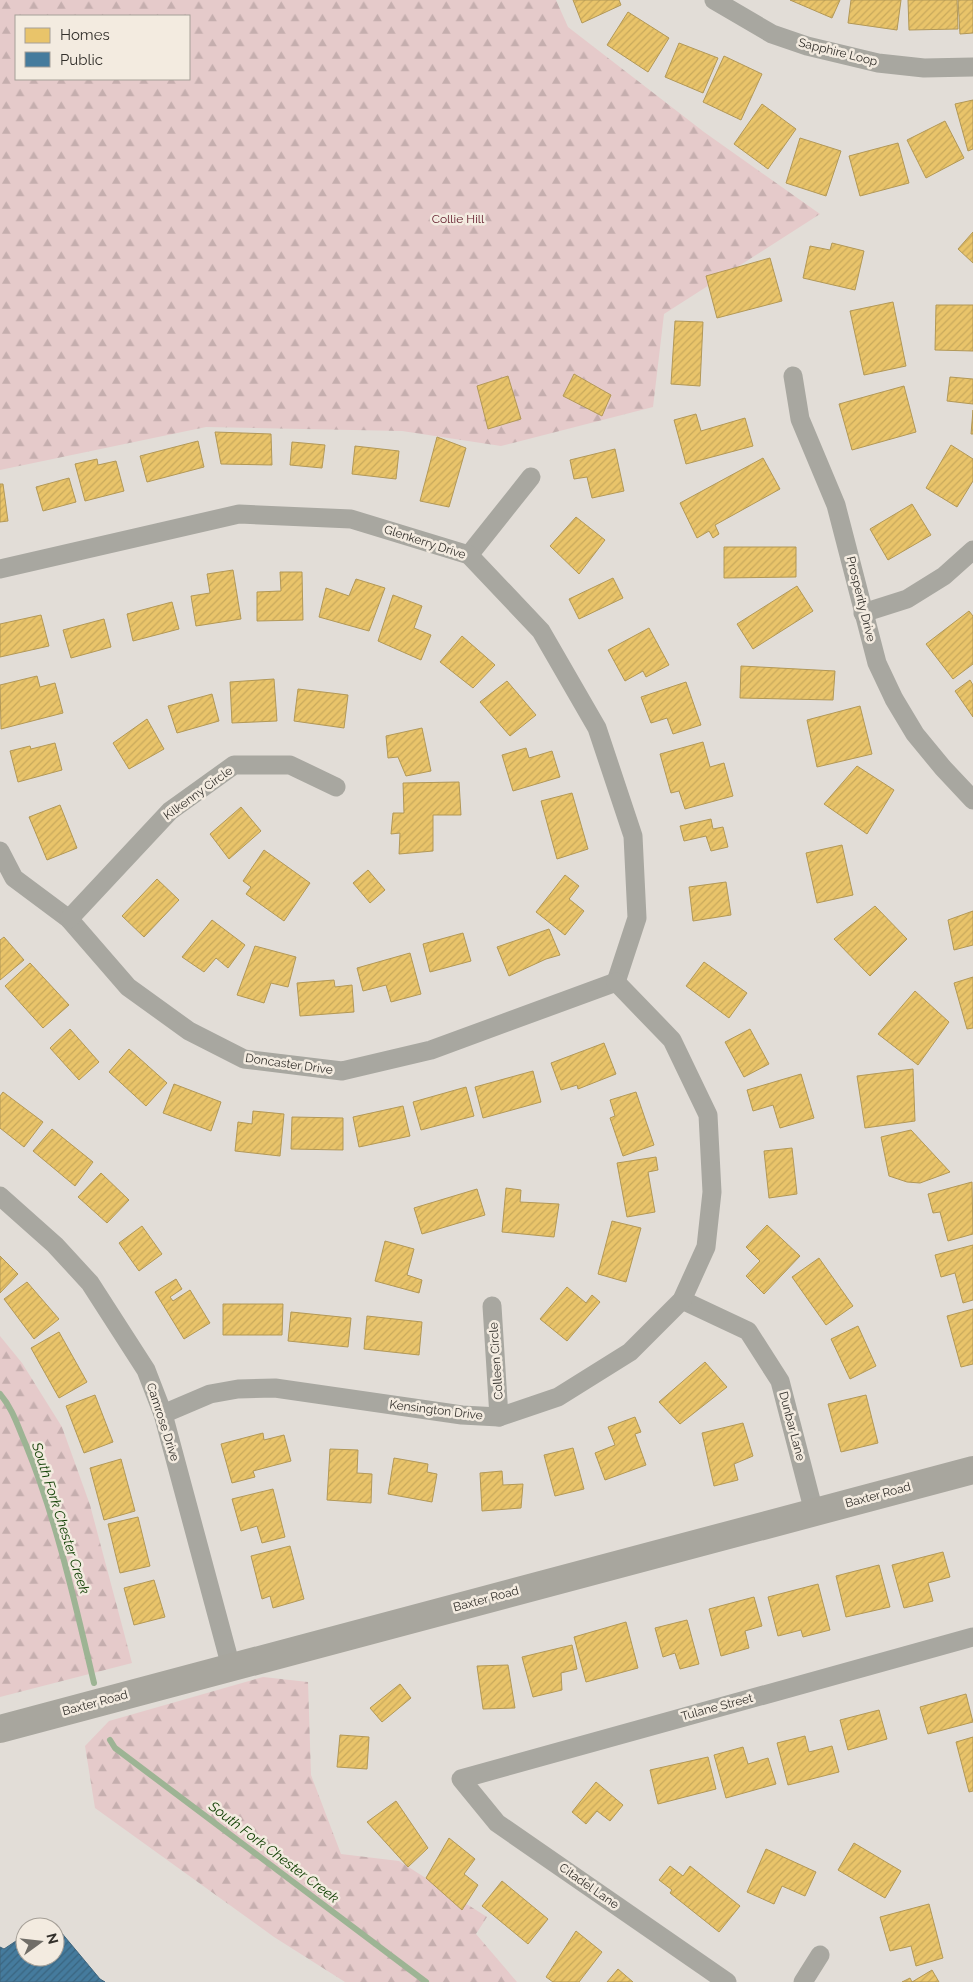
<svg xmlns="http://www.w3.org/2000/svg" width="973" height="1982" font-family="Raleway,sans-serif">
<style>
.forest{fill:url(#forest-firs);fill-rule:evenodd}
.homes{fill:url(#homes-hatch);stroke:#b29857}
.public{fill:url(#public-hatch);stroke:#40647b}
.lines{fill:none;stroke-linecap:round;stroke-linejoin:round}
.stream{stroke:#9db494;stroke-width:6}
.street{stroke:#a8a7a0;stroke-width:19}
.secondary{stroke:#a8a69e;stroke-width:28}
.labels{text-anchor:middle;stroke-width:5;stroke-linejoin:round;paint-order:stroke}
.street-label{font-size:12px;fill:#33302b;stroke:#f3ebe0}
.park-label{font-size:12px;fill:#601929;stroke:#f3ebe0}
.water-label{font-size:14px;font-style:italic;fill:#0e3e00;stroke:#f3ebe0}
</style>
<defs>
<pattern id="forest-firs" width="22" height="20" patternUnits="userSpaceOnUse" patternTransform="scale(1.25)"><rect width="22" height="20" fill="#e5caca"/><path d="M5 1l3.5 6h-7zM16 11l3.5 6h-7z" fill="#c5aeae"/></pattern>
<pattern id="homes-hatch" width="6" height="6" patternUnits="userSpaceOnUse" patternTransform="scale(1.25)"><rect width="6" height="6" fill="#e9c46a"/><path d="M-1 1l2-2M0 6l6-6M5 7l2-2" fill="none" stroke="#c8a95c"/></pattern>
<pattern id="public-hatch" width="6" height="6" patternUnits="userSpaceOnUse" patternTransform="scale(1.25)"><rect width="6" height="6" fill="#457b9d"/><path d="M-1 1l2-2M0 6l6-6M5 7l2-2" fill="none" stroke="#3a6580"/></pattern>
</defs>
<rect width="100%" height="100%" fill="#e2ddd7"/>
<!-- forest -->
<g class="forest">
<path d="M0 0H556L568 27 704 132 820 214 664 314 653 407 501 446 402 431 206 427 0 470ZM16 16H189V79H16Z"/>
<path d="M0 1336 22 1363 62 1427 90 1505 132 1663 0 1697Z"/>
<path d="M263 1677 308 1682 311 1775 341 1854 399 1861 487 1917 476 1934 517 1982H345L274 1937 95 1808 85 1746 109 1721Z"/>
</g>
<!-- homes -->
<g class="homes">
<path d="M573 0H619L621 5 582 23Z"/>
<path d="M790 0H840L832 18Z"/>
<path d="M851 0H901L897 30 848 23Z"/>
<path d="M908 0H957L958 29 909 30Z"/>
<path d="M958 0H973V33L960 34Z"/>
<path d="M628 12 669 38 648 72 607 45Z"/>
<path d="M679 43 718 58 703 93 665 77Z"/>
<path d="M724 56 762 74 741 120 703 102Z"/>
<path d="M973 100V149L968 151 955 104Z"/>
<path d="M762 104 796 129 768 169 734 144Z"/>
<path d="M945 121 964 158 926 178 907 140Z"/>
<path d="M800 138 841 151 826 196 786 183Z"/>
<path d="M898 143 909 183 860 196 849 156Z"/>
<path d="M973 232V263L958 249Z"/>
<path d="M832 243 864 251 855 290 803 278 810 246 830 250Z"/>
<path d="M770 258 782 301 717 318 706 276Z"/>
<path d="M893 302 906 366 864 375 850 311Z"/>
<path d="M936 305H973V351L935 350Z"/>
<path d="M675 321 703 322 700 386 671 384Z"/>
<path d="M574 374 611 395 602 416 563 396Z"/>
<path d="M508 376 521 419 488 429 477 386Z"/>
<path d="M950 377 973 379V404L947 401Z"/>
<path d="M904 386 916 432 852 450 839 404Z"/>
<path d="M973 410V434H971Z"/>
<path d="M696 414 701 431 745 418 753 446 686 464 674 420Z"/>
<path d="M215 432 271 434 272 465 221 464Z"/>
<path d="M437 437 466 448 449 507 420 501Z"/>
<path d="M198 441 204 467 147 482 140 456Z"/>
<path d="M292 442 325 445 322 468 290 465Z"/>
<path d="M951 445 973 459V481L957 507 926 488Z"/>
<path d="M355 446 399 451 396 479 352 474Z"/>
<path d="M615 449 624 491 592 498 587 477 574 479 570 460Z"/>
<path d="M763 458 780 489 715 525 719 534 713 538 709 531 697 538 680 503Z"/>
<path d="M97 459 98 465 116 461 124 491 85 501 75 464Z"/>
<path d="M69 478 76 502 43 511 36 487Z"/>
<path d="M0 484H3L8 521 0 522Z"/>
<path d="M912 504 931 535 888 560 870 529Z"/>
<path d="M576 517 605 540 579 574 550 546Z"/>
<path d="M724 547H796V577L724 578Z"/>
<path d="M233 570 241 619 196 626 191 596 210 593 207 574Z"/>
<path d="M280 572H302L303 620 257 621V592L281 591Z"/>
<path d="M613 578 623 598 579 619 569 599Z"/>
<path d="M356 579 385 588 369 631 319 617 326 588 349 596Z"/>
<path d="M797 586 813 611 753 649 737 624Z"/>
<path d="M393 595 422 606 414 628 431 635 421 660 378 641Z"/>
<path d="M172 602 179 629 133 641 127 614Z"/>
<path d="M969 611 973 616V664L953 679 926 644Z"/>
<path d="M41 615 49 646 0 657V624Z"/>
<path d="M104 619 111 647 71 658 63 630Z"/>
<path d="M649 628 669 665 646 677 643 671 625 681 608 650Z"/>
<path d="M462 636 495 665 473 688 440 662Z"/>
<path d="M741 666 835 671 833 700 740 698Z"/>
<path d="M37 676 40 687 55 683 63 713 1 729 0 685Z"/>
<path d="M274 679 277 721 232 723 230 682Z"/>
<path d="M970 680 973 685V717L955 691Z"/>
<path d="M507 681 536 715 510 736 480 702Z"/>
<path d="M686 682 701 725 673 734 667 718 651 723 641 697Z"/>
<path d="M298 689 348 695 344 728 294 721Z"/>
<path d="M212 694 219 721 177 733 168 706Z"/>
<path d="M860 706 872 754 817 767 807 720Z"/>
<path d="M147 719 164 749 129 769 113 743Z"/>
<path d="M422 728 431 771 406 776 398 757 388 758 386 736Z"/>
<path d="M703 742 710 767 724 763 733 796 685 809 679 791 671 793 660 754Z"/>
<path d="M55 743 62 770 18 782 10 751 30 746 31 749Z"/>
<path d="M526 748 529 758 552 751 560 777 513 791 502 755Z"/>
<path d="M857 766 894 790 867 834 824 804Z"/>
<path d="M459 782 461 815H433V851L399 854 400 833 391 834 393 813H404L403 783Z"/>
<path d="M572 793 588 849 557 859 541 801Z"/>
<path d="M60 805 77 848 47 860 29 817Z"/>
<path d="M241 807 261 831 229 859 210 834Z"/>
<path d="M711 819 713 829 723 827 728 847 711 851 706 836 684 841 680 826Z"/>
<path d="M842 845 853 895 817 903 806 853Z"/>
<path d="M264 850 310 883 284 921 246 894 251 887 243 881Z"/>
<path d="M368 870 385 890 370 903 353 883Z"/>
<path d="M565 875 579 886 569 899 584 911 565 935 536 912Z"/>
<path d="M157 879 179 900 144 937 122 916Z"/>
<path d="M726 882 731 915 693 921 689 887Z"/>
<path d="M875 906 907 939 870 976 834 939Z"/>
<path d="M973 911V945L954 950 948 920Z"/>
<path d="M212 920 245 945 228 968 216 958 204 972 182 957Z"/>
<path d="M549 929 560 955 546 959 509 976 497 947Z"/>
<path d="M463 933 471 961 430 972 423 944Z"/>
<path d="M4 937 24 960 0 980V940Z"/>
<path d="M255 946 296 957 288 987 271 983 264 1003 237 995Z"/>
<path d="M410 953 421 994 391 1002 386 985 363 991 357 968Z"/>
<path d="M704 962 747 993 729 1018 686 986Z"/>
<path d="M30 963 69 1005 43 1028 5 986Z"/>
<path d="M973 977V1028L967 1029 954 983Z"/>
<path d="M334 980 335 987 352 985 354 1012 300 1016 297 983Z"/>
<path d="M915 991 949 1022 918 1065 878 1034Z"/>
<path d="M70 1029 99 1062 79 1080 50 1048Z"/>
<path d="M750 1029 769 1064 744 1077 725 1042Z"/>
<path d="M604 1043 616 1074 578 1089 577 1085 561 1090 551 1063Z"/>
<path d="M129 1049 167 1083 146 1106 109 1072Z"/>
<path d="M913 1069 915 1121 865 1128 857 1076Z"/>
<path d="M533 1071 541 1102 483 1118 475 1087Z"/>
<path d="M801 1074 814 1118 780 1128 773 1105 753 1111 747 1090Z"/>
<path d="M174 1084 221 1102 211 1131 163 1113Z"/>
<path d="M466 1087 474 1116 421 1130 413 1102Z"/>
<path d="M3 1092 43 1122 24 1147 0 1128V1096Z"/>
<path d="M636 1092 654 1145 623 1156 610 1118 615 1116 610 1100Z"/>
<path d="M403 1106 410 1136 359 1147 353 1117Z"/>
<path d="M253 1111 284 1114 280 1156 235 1151 238 1122 252 1124Z"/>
<path d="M292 1117 343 1118V1150L291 1149Z"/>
<path d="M52 1129 93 1162 75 1186 33 1151Z"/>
<path d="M911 1130 950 1172 920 1183 907 1182 889 1176 881 1137Z"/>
<path d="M792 1148 797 1194 769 1198 764 1151Z"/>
<path d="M656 1157 658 1170 648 1172 655 1212 627 1217 617 1163Z"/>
<path d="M101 1173 129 1200 107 1223 78 1197Z"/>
<path d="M972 1182 973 1234 948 1241 940 1212 933 1213 928 1194Z"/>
<path d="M506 1188 521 1190 520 1202 559 1204 554 1237 502 1232Z"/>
<path d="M477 1189 485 1215 422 1234 414 1208Z"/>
<path d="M612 1221 641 1228 626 1282 598 1274Z"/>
<path d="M767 1225 800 1256 764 1294 746 1276 760 1261 746 1247Z"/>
<path d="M142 1226 162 1254 139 1271 119 1243Z"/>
<path d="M385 1241 414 1249 407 1275 422 1280 419 1293 375 1281Z"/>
<path d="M973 1245V1300L963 1303 955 1273 941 1277 935 1255Z"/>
<path d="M0 1256 18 1274 0 1293Z"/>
<path d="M819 1258 853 1306 826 1325 792 1277Z"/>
<path d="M176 1279 182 1289 170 1297 173 1301 190 1290 210 1323 184 1339 155 1292Z"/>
<path d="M27 1282 59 1319 34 1339 4 1299Z"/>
<path d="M567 1287 586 1303 592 1295 600 1302 567 1341 540 1319Z"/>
<path d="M223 1304H283L282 1335H223Z"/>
<path d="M973 1309V1364L961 1367 947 1316Z"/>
<path d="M291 1312 351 1318 348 1347 288 1341Z"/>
<path d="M367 1316 422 1322 419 1355 364 1349Z"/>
<path d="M858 1326 876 1366 850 1379 831 1339Z"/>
<path d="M59 1332 87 1382 59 1398 31 1348Z"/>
<path d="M705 1362 727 1387 680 1424 659 1402Z"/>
<path d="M95 1395 113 1442 84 1453 66 1406Z"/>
<path d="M866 1395 878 1443 841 1452 828 1404Z"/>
<path d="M635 1417 641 1432 635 1434 646 1465 605 1480 595 1453 615 1445 608 1427Z"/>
<path d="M743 1423 753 1456 734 1464 738 1480 714 1486 702 1433Z"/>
<path d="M263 1433 264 1440 284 1435 291 1461 253 1471 255 1477 232 1483 221 1444Z"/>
<path d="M573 1448 584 1489 555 1496 544 1455Z"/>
<path d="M330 1449 358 1450 357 1473 372 1474 371 1503 327 1500Z"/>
<path d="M394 1458 428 1464 427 1472 437 1474 432 1502 388 1494Z"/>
<path d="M121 1459 135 1511 104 1520 90 1468Z"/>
<path d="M502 1471 503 1485 523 1484 521 1508 482 1511 480 1473Z"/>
<path d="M273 1489 285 1537 262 1543 257 1526 241 1531 232 1499Z"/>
<path d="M138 1517 150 1566 120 1573 108 1524Z"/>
<path d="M290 1546 304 1599 273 1608 270 1596 262 1599 251 1556Z"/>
<path d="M943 1552 950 1577 928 1583 933 1601 904 1608 892 1565Z"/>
<path d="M879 1565 890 1607 846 1617 836 1576Z"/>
<path d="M154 1580 165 1617 134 1625 124 1588Z"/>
<path d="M818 1584 830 1630 803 1637 801 1630 778 1636 768 1597Z"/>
<path d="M754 1597 762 1626 745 1631 749 1648 721 1656 709 1609Z"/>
<path d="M687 1620 699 1664 680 1669 675 1653 663 1657 655 1628Z"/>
<path d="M626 1622 638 1668 586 1682 574 1637Z"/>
<path d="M572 1645 577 1669 561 1673 562 1690 533 1697 522 1657Z"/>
<path d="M508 1665 515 1708 483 1709 477 1666Z"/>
<path d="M400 1684 411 1698 382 1722 370 1708Z"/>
<path d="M966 1694 973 1722 928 1734 920 1707Z"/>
<path d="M879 1710 887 1739 848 1750 840 1720Z"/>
<path d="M340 1735 369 1737 367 1769 337 1767Z"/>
<path d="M805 1736 809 1752 832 1746 839 1772 788 1785 777 1743Z"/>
<path d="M973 1737V1791L969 1792 956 1742Z"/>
<path d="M743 1747 748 1764 768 1758 776 1784 726 1798 714 1755Z"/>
<path d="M708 1757 716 1789 658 1804 650 1770Z"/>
<path d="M596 1782 623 1805 610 1821 597 1811 586 1824 572 1812Z"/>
<path d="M396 1801 428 1848 408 1867 367 1822Z"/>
<path d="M449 1838 475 1859 464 1874 478 1885 462 1910 426 1878Z"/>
<path d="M854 1843 901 1871 885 1898 838 1870Z"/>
<path d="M766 1849 816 1872 805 1896 782 1886 774 1904 747 1892Z"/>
<path d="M670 1866 683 1876 690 1866 740 1906 719 1932 670 1893 672 1890 659 1880Z"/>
<path d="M502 1881 548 1919 528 1944 482 1906Z"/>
<path d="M929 1904 943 1958 916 1966 911 1946 890 1951 880 1917Z"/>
<path d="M576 1931 602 1952 579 1982H553L546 1977Z"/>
<path d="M618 1969 633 1982H607Z"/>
<path d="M932 1970 939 1982H902L910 1978 912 1982Z"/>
</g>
<!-- public -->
<path class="public" d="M60 1931 100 1979 105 1982H0V1947L4 1949 25 1935V1957H55V1932Z"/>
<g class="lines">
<!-- stream -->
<g class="stream">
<path d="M0 1394C13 1409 18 1427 26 1445 57 1521 75 1603 94 1683"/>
<path d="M110 1740 115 1748 426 1982"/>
</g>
<!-- street -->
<g class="street">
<path d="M714 0 772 34 807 46 878 63 924 68 973 67"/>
<path d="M793 376 800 419 836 505 877 663 894 699 915 734 943 768 973 800"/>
<path d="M469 555 531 477"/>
<path d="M0 569 239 514 351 519 469 555 541 631 597 728 633 836 637 918 616 982"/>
<path d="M863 613 907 599 944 576 973 550"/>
<path d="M0 851 14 878 69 919 128 987 189 1031 244 1059 342 1071 431 1050 616 982"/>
<path d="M69 919 170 811 234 765H290L336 787"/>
<path d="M0 1196 55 1245 90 1283 146 1370 163 1414 231 1667"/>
<path d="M682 1300 748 1331 780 1381 814 1512"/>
<path d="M492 1306 499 1417"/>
<path d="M163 1414 210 1394 238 1389 275 1388 462 1415 499 1417 558 1397 630 1352 682 1300 706 1247 712 1192 708 1115 672 1040 616 982"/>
<path d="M727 1982 497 1823 461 1779 973 1637"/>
<path d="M803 1982 820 1955"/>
</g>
<!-- secondary -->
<path class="secondary" d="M0 1729 973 1470"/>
</g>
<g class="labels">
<!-- street labels -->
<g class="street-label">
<text transform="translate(838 52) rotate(14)" y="4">Sapphire Loop</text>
<text transform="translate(425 542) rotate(18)" y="4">Glenkerry Drive</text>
<text transform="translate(861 599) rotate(76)" y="4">Prosperity Drive</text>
<text transform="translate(198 793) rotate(-36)" y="4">Kilkenny Circle</text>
<text transform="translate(289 1064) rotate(8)" y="4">Doncaster Drive</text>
<text transform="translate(496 1361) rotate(-94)" y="4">Colleen Circle</text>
<text transform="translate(436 1410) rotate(7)" y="4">Kensington Drive</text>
<text transform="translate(163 1422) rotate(72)" y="4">Camrose Drive</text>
<text transform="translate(792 1426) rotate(75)" y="4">Dunbar Lane</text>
<text transform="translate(878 1495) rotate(-15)" y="4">Baxter Road</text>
<text transform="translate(486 1599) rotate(-15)" y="4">Baxter Road</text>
<text transform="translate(95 1703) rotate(-15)" y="4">Baxter Road</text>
<text transform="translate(717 1707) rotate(-15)" y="4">Tulane Street</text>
<text transform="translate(589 1886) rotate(35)" y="4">Citadel Lane</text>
</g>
<!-- park labels -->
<g class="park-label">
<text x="458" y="223">Collie Hill</text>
</g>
<!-- water labels -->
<g class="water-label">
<text transform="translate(61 1518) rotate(72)" y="5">South Fork Chester Creek</text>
<text transform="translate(274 1852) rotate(37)" y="5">South Fork Chester Creek</text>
</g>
</g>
<!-- legend -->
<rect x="15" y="15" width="175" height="65" fill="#f3ebe0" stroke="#a6a098"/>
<rect x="25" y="28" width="25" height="15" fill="#e9c46a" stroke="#a6a098"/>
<text x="60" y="40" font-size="15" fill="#33302b">Homes</text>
<rect x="25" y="52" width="25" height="15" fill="#457b9d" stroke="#a6a098"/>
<text x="60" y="65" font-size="15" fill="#33302b">Public</text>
<!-- north arrow -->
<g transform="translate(40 1942) rotate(75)"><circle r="24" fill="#f3ebe0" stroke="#a6a098"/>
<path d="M0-4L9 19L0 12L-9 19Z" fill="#706d67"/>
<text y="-8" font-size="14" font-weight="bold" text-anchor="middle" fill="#33302b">N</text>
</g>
</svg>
